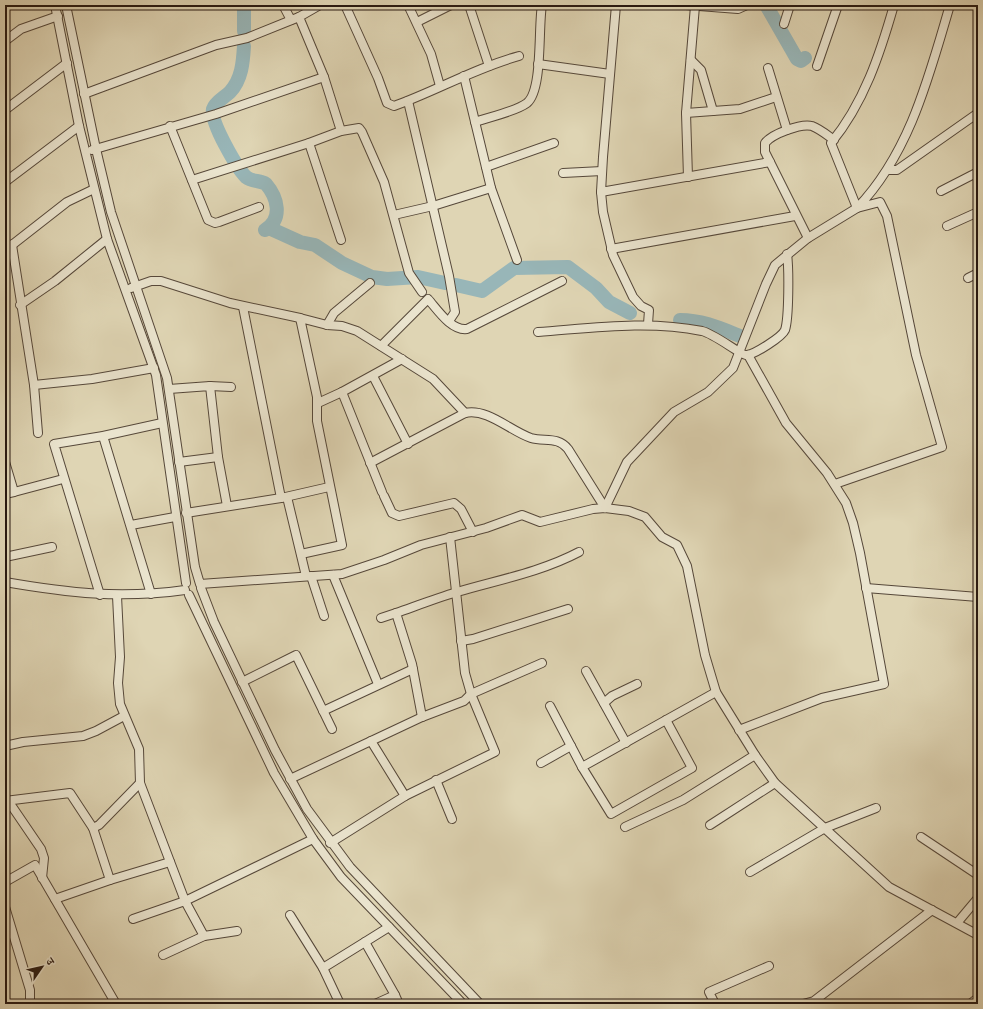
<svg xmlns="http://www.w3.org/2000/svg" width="983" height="1009" font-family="'Old Standard TT','Noto Serif Devanagari',serif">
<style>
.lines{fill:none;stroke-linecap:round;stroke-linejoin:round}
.river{stroke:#98b6b8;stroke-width:14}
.minor-casing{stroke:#56483a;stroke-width:10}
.minor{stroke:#eae4ce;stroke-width:8}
</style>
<rect width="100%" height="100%" fill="#dfd5b4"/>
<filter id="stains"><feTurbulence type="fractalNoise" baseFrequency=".005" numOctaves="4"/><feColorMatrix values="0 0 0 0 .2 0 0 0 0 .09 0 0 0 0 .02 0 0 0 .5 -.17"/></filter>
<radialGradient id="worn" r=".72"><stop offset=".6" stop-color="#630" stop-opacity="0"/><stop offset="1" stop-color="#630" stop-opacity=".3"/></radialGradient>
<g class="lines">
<!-- river -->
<g class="river">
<path d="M766 5 797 59 801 61 805 58"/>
<path d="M244 31V5"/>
<path d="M244 46C243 62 242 79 230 92 225 97 215 102 213 109 210 122 237 168 246 177 252 182 260 180 266 184 278 198 283 219 265 230"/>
<path d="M269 228 300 242 315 245 342 263 372 277 387 279 418 277 445 283"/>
<path d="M456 285 482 291 514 268 568 267 596 288 609 302 630 313"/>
<path d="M680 320C702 320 720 328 740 336"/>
</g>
<!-- minor casing -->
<g class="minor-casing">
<g id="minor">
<path d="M55 5 79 126 107 239 156 375 186 583"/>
<path d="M66 5 96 149 111 212 167 378 195 567 200 584 342 574 384 560 421 545 486 528 522 515 540 522 593 509 605 508 629 511 645 517 662 537 677 545 687 566 705 655 716 692 755 755 775 783 889 887 978 935"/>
<path d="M283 5 291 20"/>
<path d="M345 5 378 78 387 103 394 106C436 91 475 68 519 56"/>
<path d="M408 5 431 54 440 86"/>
<path d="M469 5 489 66"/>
<path d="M616 5 603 157 601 192 770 162"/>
<path d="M686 5 738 9 747 5"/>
<path d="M417 22 451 5"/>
<path d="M784 24 790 5"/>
<path d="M5 41 21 29 58 16"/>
<path d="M691 60 701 70 713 111"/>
<path d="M538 64 610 74"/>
<path d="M817 66 838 5"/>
<path d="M768 68 787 130"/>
<path d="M464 76 491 188 517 260"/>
<path d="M324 77 341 131"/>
<path d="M84 94 216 45 247 38 299 17"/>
<path d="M408 101 449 276 455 312 449 321"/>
<path d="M5 110 67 63"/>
<path d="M686 113 740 109 776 97"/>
<path d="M475 122C489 117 515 112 527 103 543 90 538 27 542 5"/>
<path d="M170 126 208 220 215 223 219 222 259 207"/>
<path d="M309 143 341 240"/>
<path d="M92 150 216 114 324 77 299 17 320 5"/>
<path d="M486 167 554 143"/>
<path d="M888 170H897L978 113"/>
<path d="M563 173 602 171"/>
<path d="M688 177 686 113 695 6"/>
<path d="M192 180 309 143 341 131 359 128 362 132 384 182 409 273 422 292"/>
<path d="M5 182 79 126"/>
<path d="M941 191 978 172"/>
<path d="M601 192 603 212 613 255 633 297 641 306 649 310 648 324"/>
<path d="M394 215 433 206 491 188"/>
<path d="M947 226 978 212"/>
<path d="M808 238 765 152V143C772 134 801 123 812 126 820 129 827 135 834 140"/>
<path d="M5 244 12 245 67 202 94 189"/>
<path d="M12 245 34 385 38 433"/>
<path d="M611 249 795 216"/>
<path d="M968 278 978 273"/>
<path d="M131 288 151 281H161L230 303 300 318"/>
<path d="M20 305 55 281 107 239"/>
<path d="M243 307 281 498"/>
<path d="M327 325 334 313 370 283"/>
<path d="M538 332C593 328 647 320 702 331 715 334 742 356 747 355 755 354 782 337 785 330 789 318 789 268 787 254"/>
<path d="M381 346 428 299C437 309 451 331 467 329L562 281"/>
<path d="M373 376 408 444"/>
<path d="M34 385 92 379 154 368"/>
<path d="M210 386 231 387"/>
<path d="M169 389 210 386 218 457 227 506"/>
<path d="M342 392 382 492"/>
<path d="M318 403 342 392 402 359"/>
<path d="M103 436 151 594"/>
<path d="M5 462 14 492 5 494"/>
<path d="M179 462 218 457"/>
<path d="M370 463 465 413C488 408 510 431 531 438 544 442 558 436 568 449L605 508"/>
<path d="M835 484 942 447 916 355 887 216 880 202 857 208C910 153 929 76 950 5"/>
<path d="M14 492 63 479"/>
<path d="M384 496 392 513 399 516 454 503 461 509 473 532"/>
<path d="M287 497 306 576"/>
<path d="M605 508 627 462 674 412 708 392 733 368 766 284 775 265 808 238 857 208 831 143C864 103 880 54 894 5"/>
<path d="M186 513 281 498 329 487"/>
<path d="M131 525 175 517"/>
<path d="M301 554 342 545 317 421V397L300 318 327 325 342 326 357 331 433 379 465 413"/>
<path d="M5 557 52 547"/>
<path d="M333 575 378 684"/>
<path d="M311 576 324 616"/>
<path d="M5 582C69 593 120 599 185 590"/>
<path d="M201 588 214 622 275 750 307 809 350 867 480 1004"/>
<path d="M866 588 978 597"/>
<path d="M100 595 54 444 103 436 162 423"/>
<path d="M189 595 274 773 313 839 341 877 463 1004"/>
<path d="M117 596 120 657 118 683 120 704 139 749 140 783 185 901 313 839"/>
<path d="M381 618 396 613"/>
<path d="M461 641 473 639 568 609"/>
<path d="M586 671 626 743"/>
<path d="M242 682 296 655 332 729"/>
<path d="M604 703 612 696 637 684"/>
<path d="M550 706 582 767 611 814 692 768 666 720"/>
<path d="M323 711 413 669"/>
<path d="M422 717 412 664 396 613C416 606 437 598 457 592 498 580 541 572 579 552"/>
<path d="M739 730 822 698 884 684 860 553 853 523 846 503 827 473 786 423 748 355"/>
<path d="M5 746 23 742 83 736 96 731 124 716"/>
<path d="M541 763 571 746"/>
<path d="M582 767 716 692"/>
<path d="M290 779 371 741"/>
<path d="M436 780 452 819"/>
<path d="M405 796 371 741 422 717 464 701 471 694 542 663"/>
<path d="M5 801 70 793 93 828 110 880"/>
<path d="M9 802 41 849 44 858 42 878"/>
<path d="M710 825 775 783"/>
<path d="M625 827 683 800 755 755"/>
<path d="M93 828 99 825 140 783"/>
<path d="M921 837 978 875"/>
<path d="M330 843 405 796 495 752 471 694 465 673 450 537"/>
<path d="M750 872 825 828 876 808"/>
<path d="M5 882 35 865 116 1004"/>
<path d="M55 899 110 880 170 862"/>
<path d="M5 907 30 990V1004"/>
<path d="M290 915 323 968 340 1004"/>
<path d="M133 919 185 901 204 936"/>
<path d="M957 923 978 898"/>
<path d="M163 955 204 936 237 931"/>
<path d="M323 968 365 942"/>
<path d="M395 995 399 1004"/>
<path d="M375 1004 395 995 365 942 389 927"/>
<path d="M715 1004 709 992 769 966"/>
<path d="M803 1004 814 1001 932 910"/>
<path d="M970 1004 978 998"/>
</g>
</g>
<!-- minor -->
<use href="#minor" class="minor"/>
</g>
<!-- margin -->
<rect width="983" height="1009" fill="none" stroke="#dfd5b4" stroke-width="20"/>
<rect x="6" y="6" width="971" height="997" fill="none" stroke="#281911" stroke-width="2"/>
<rect x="10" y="10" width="963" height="989" fill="none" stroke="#281911"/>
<!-- north arrow -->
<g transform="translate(42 967) rotate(56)" stroke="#eae4ce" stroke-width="3" paint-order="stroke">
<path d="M0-3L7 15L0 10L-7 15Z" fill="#281911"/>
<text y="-6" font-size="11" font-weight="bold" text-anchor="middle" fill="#281911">उ</text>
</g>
<rect width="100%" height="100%" filter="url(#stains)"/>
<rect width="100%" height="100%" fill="url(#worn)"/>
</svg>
